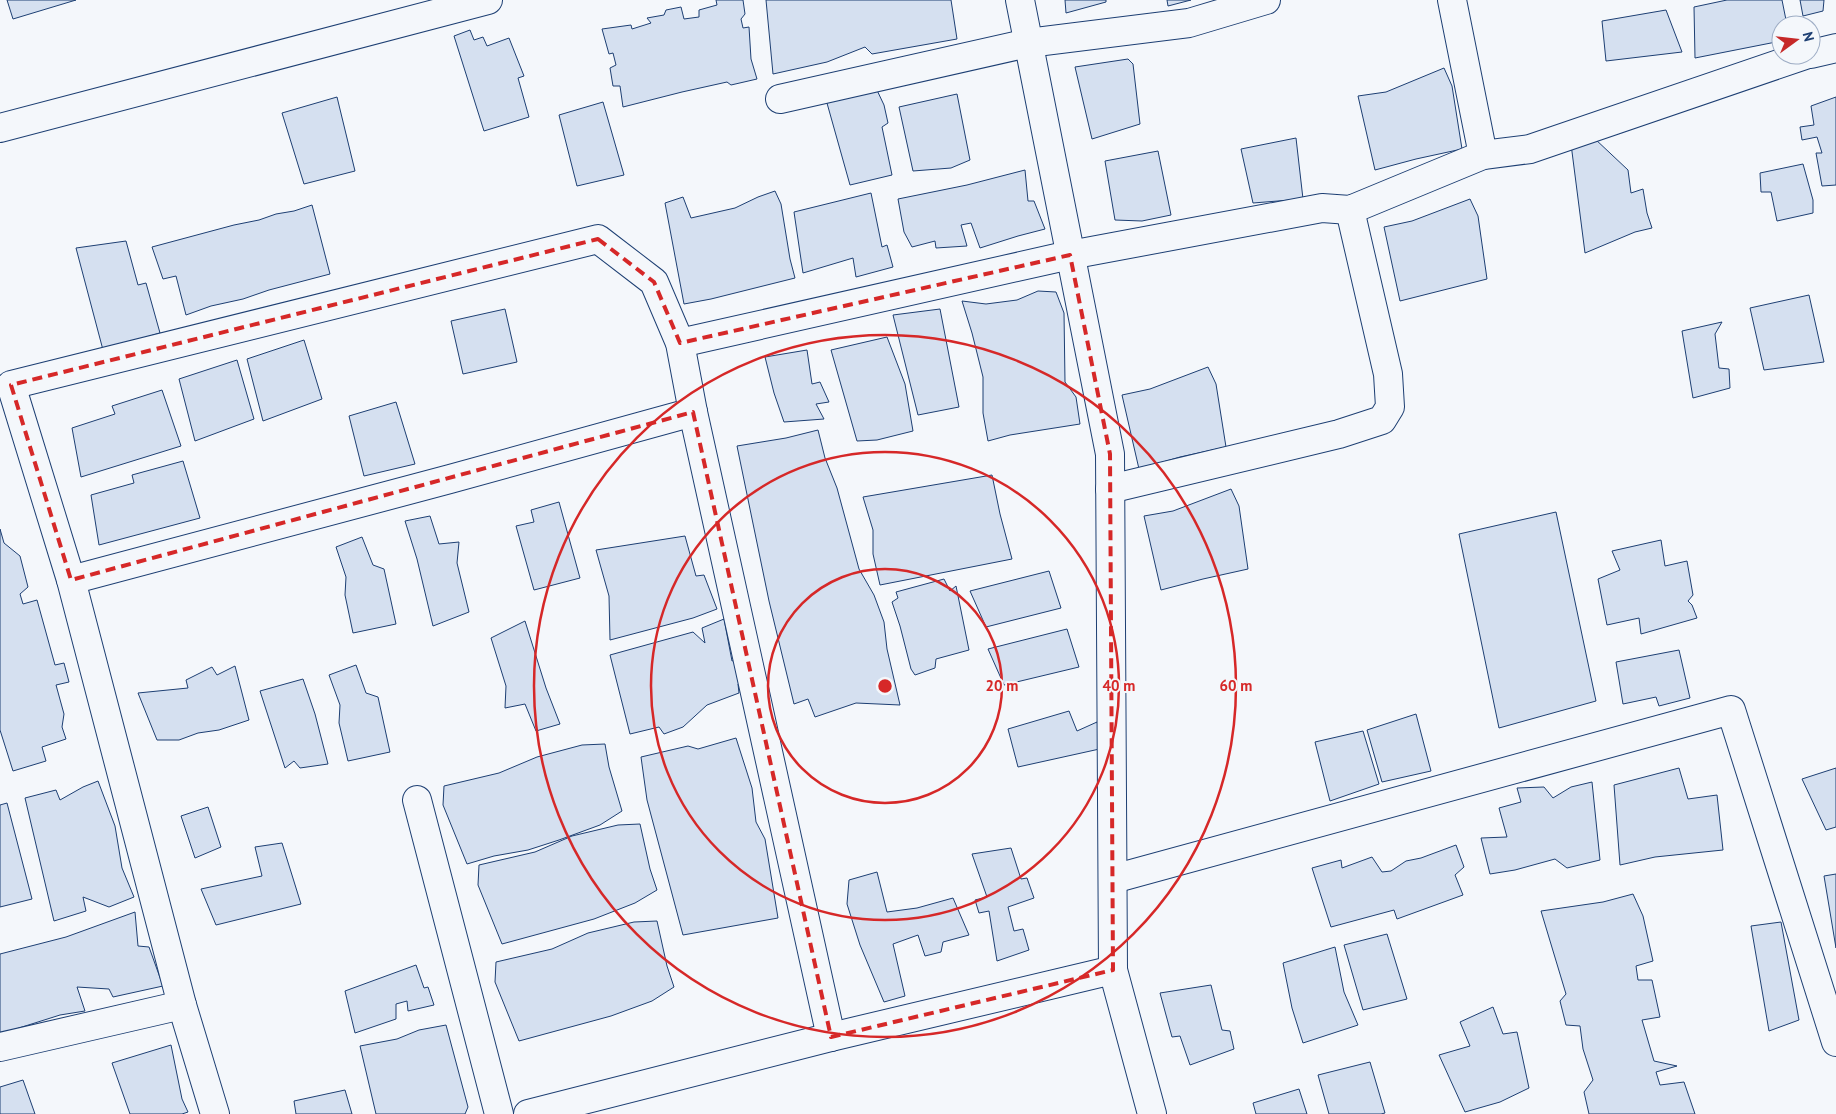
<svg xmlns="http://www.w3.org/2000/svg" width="1836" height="1114" font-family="'PT Sans',sans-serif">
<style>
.building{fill:#d5e0f0;stroke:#1d3f73}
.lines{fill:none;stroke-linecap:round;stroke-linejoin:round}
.street-casing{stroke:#1d3f73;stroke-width:30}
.secondary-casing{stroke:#1d3f73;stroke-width:30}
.street{stroke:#f4f7fb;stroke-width:28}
.secondary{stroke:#f4f7fb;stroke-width:28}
.marked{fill:none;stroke:#d62828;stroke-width:4;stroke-dasharray:10 6;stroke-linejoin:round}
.ring{fill:none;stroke:#d62828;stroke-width:2.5}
.centre{fill:#d62828;stroke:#f4f7fb;stroke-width:2.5}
.ring-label{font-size:15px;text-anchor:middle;font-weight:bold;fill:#d62828;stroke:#f4f7fb;stroke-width:4;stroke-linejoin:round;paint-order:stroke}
</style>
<rect width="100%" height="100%" fill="#f4f7fb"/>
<!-- building -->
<g class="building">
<path d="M7 0H76L13 19Z"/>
<path d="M716 0H743L745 14 741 19 743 28 749 27 751 59 757 79 731 85 727 82 682 92 623 107 620 86H613L610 68 616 65 613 53 609 54 602 29 631 25 632 29 651 23 647 18 664 15 666 10 681 7 684 19 699 17V10L717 5Z"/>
<path d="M766 0H951L957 39 872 54 865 47 827 62 773 74Z"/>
<path d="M1065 0H1106V2L1066 13Z"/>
<path d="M1167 0H1191L1168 6Z"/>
<path d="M1727 0H1782L1787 25H1781V41L1695 58 1694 7Z"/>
<path d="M1800 0H1824L1823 11 1803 16Z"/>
<path d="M1666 10 1682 52 1606 61 1602 21Z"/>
<path d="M470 30 474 40 483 37 487 46 509 38 524 76 518 78 529 117 484 131 454 36Z"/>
<path d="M1128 59 1133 64 1140 124 1092 139 1075 67Z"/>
<path d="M1444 68 1452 86 1462 149 1416 159 1375 170 1358 96 1386 92Z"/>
<path d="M875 86 884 105 888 123 882 127 892 175 850 185 825 96Z"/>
<path d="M957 94 970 160 951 168 913 171 899 107Z"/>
<path d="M337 97 355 171 304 184 282 113Z"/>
<path d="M1836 97V185L1822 186 1816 153H1822L1817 137 1802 140 1800 127 1814 125 1811 106Z"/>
<path d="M603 102 624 175 577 186 559 115Z"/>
<path d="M1296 138 1303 199 1253 203 1241 149Z"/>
<path d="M1594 138 1628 170 1631 193 1643 189 1647 213 1652 228 1635 232 1585 253 1571 144Z"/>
<path d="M1158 151 1171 215 1142 221 1115 220 1105 161Z"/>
<path d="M1803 164 1813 200V213L1777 221 1771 192H1761L1760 173Z"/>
<path d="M1025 170 1028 201H1034L1045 229 1018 236 980 248 971 223 961 225 967 246 936 248 935 241 912 247 904 232 898 199 967 185Z"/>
<path d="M775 191 781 204 790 259 795 278 711 299 684 304 665 203 683 197 691 218 735 208 758 197Z"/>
<path d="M871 193 882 247 887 245 893 267 856 277 853 258 803 273 794 212Z"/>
<path d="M1470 199 1478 216 1487 279 1400 301 1384 227 1412 221Z"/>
<path d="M312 205 330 274 269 290 243 299 211 306 186 315 176 276 163 279 152 247 234 225 259 220 276 214 294 211Z"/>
<path d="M126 241 138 285 146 283 160 333 103 350 76 248Z"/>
<path d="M1038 291 1056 292 1064 313 1065 382 1076 397 1080 424 1010 435 988 441 983 413V377L972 333 962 301 986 304 1017 300Z"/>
<path d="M1809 295 1824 362 1764 370 1750 308Z"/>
<path d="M505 309 517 362 463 374 451 321Z"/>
<path d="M940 309 959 407 918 415 893 315Z"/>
<path d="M1722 322 1715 334 1719 368 1729 369 1730 388 1693 398 1682 331Z"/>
<path d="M887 337 905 384 913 431 877 440 857 441 831 350Z"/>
<path d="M304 340 322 399 263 421 247 359Z"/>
<path d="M807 350 812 384 820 382 829 402 816 404 824 419 784 422 774 393 765 357Z"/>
<path d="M237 360 254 419 195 441 179 379Z"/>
<path d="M1208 367 1216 384 1226 447 1180 457 1139 469 1122 395 1150 389Z"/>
<path d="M162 390 181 446 81 477 72 428 115 414 112 406Z"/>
<path d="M396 402 415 464 364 476 349 416Z"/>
<path d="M818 430 825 458 837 488 859 569 874 595 884 622 887 649 900 705 856 703 815 717 808 699 794 704 769 601 737 446 786 438Z"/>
<path d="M183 461 200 518 99 545 91 495 134 483 132 475Z"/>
<path d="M992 475 1000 514 1012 559 880 585 873 554V530L863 497Z"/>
<path d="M1231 489 1239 506 1248 569 1203 579 1161 590 1144 516 1173 511Z"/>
<path d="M559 502 580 578 534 590 516 526 534 522 531 510Z"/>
<path d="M1556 512 1596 701 1499 728 1459 534Z"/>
<path d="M430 516 439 544 459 542 457 563 469 612 433 626 417 559 405 521Z"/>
<path d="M0 529 4 543 20 556 28 587 20 594 23 604 37 600 55 665 64 663 69 682 56 685 64 714 62 727 66 739 42 747 46 761 13 771 0 730Z"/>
<path d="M685 536 696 576 704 575 717 609 693 618 610 640 609 596 596 550Z"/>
<path d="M362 537 373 565 384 569 396 624 353 633 345 595 346 577 336 547Z"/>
<path d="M1661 540 1665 566 1687 561 1693 595 1688 601 1692 605 1697 618 1641 634 1639 618 1607 625 1598 579 1620 570 1612 551Z"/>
<path d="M1049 571 1061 608 986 627 970 591Z"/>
<path d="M944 579 950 591 956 586 969 650 936 659 935 668 915 675 911 669 900 626 892 602 898 598 896 592Z"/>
<path d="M724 619 732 661 738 659 745 681 738 684 739 693 707 705 683 727 664 734 659 727 630 734 610 655 693 632 705 643 702 628Z"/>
<path d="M525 621 546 688 560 724 536 731 525 704 505 708 506 686 491 638Z"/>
<path d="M1067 629 1079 667 1004 685 988 649Z"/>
<path d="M1679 650 1690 698 1659 706 1656 697 1623 704 1616 662Z"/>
<path d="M356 665 366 693 378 697 390 752 348 761 339 723 340 705 329 675Z"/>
<path d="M235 666 249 720 219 730 198 733 179 740H157L138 693 188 688 186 680 212 667 217 675Z"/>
<path d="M303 679 315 714 328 764 300 768 294 761 285 768 260 691Z"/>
<path d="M1069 711 1077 731 1097 722 1104 748 1018 767 1008 729Z"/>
<path d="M1416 714 1431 771 1382 782 1367 730Z"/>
<path d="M1363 731 1379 784 1330 801 1315 742Z"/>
<path d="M736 738 752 788 756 822 765 839 778 918 683 935 647 800 641 757 688 746 698 749Z"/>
<path d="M605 744 609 767 622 811 600 825 559 840 528 850 494 856 467 864 443 805 444 786 499 773 537 757 582 745Z"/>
<path d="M1679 768 1688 799 1717 795 1723 850 1655 857 1620 865 1614 785Z"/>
<path d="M1836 768V827L1826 830 1802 779Z"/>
<path d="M98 781 115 826 122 868 134 897 109 907 83 897 86 911 54 921 25 798 56 790 60 800 83 787Z"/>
<path d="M1592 782 1600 860 1567 868 1555 859 1515 870 1490 874 1481 838 1507 837 1499 808 1521 802 1517 788 1544 787 1553 798 1571 787Z"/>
<path d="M7 803 32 899 0 907V805Z"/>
<path d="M208 807 221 847 195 858 181 816Z"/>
<path d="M640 824 650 869 657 890 635 903 594 919 502 944 478 885 479 865 535 852 572 836 618 825Z"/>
<path d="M282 843 301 904 216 925 201 889 262 876 255 847Z"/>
<path d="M1456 845 1464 867 1455 875 1463 895 1397 919 1394 910 1331 927 1312 868 1341 860 1342 868 1372 857 1382 872 1391 871 1406 861 1421 858Z"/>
<path d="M1011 848 1021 879 1027 878 1034 898 1008 907 1014 931 1023 929 1029 950 997 961 989 911 979 913 975 900 987 897 972 854Z"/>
<path d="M877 872 887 912 917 908 953 898 969 935 943 942 941 952 925 956 918 935 893 944 905 996 884 1002 860 945 847 904 849 880Z"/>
<path d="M1836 874V948L1824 876Z"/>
<path d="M1633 894 1643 916 1653 961 1636 966 1638 980H1652L1660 1017 1642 1020 1654 1061 1677 1066 1656 1072 1660 1085 1684 1082 1695 1114H1589L1584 1092 1593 1080 1583 1049 1580 1026 1566 1025 1560 1001 1566 994 1541 911 1603 902Z"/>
<path d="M135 912 138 946 149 947 163 986 113 997 109 989 77 987 85 1011 60 1015 0 1034V954L66 937Z"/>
<path d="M657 921 667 966 674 987 652 1001 611 1016 519 1041 495 982 496 962 552 949 588 933 634 922Z"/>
<path d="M1781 922 1799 1020 1769 1031 1751 926Z"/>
<path d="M1387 934 1407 999 1363 1010 1344 945Z"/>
<path d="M1335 947 1344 992 1358 1025 1303 1043 1292 1008 1283 963Z"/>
<path d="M416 965 424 988 428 987 434 1005 408 1011 407 1001 396 1004V1019L355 1033 345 991Z"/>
<path d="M1211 985 1222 1030 1230 1031 1234 1049 1190 1065 1180 1036 1172 1037 1160 993Z"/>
<path d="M1493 1007 1503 1034 1517 1032 1529 1088 1500 1102 1465 1112 1439 1055 1470 1046 1460 1022Z"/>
<path d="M446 1025 468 1107 465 1114H376L360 1046 397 1039 419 1030Z"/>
<path d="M171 1045 182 1099 188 1112 182 1114H130L112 1063Z"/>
<path d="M1370 1062 1385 1113 1381 1114H1329L1318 1075Z"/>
<path d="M23 1080 35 1114H0V1087Z"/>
<path d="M1299 1089 1307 1114H1256L1253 1103Z"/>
<path d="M345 1090 352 1114H296L294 1101Z"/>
</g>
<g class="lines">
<!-- street casing -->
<g class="street-casing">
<g id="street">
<path d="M1452 0 1483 155"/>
<path d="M1811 54 1836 48"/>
<path d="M780 99 1028 43 1189 23 1266 0"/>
<path d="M0 128 488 0"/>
<path d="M680 343 1070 255 1322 208 1350 210 1483 155 1530 149 1805 55"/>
<path d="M1110 489 1339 434 1382 420 1390 407 1388 374 1350 210"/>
<path d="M71 580 450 479 693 412"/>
<path d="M417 800 499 1114"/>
<path d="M1113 879 1731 710 1836 1042"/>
<path d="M0 1047 182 1005"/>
<path d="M215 1114 182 1005 71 580 11 385 598 239 654 282 680 343 693 412 831 1037"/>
<path d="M528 1114 831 1037 1113 970"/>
</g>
</g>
<!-- secondary casing -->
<g class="secondary-casing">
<path id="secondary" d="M1020 0 1110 454 1113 970 1152 1114"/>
</g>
<!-- street -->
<use href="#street" class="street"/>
<!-- secondary -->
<use href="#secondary" class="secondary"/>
</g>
<!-- marked area -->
<path class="marked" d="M598 239 654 282 680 343 1070 255 1110 454 1113 970 831 1037 693 412 71 580 11 385Z"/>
<!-- distance rings -->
<g class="ring">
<circle cx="885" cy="686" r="117"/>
<circle cx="885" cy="686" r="234"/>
<circle cx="885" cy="686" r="351"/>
</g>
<circle cx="885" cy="686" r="8" class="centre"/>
<g class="ring-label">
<text x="1002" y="691">20 m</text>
<text x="1119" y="691">40 m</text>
<text x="1236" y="691">60 m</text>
</g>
<!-- north arrow -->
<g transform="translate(1796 40) rotate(75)"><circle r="24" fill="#f4f7fb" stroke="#9eadc5"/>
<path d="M0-4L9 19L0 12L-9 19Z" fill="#c62828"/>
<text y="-8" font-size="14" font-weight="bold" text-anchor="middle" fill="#1d3f73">N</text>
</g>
</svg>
